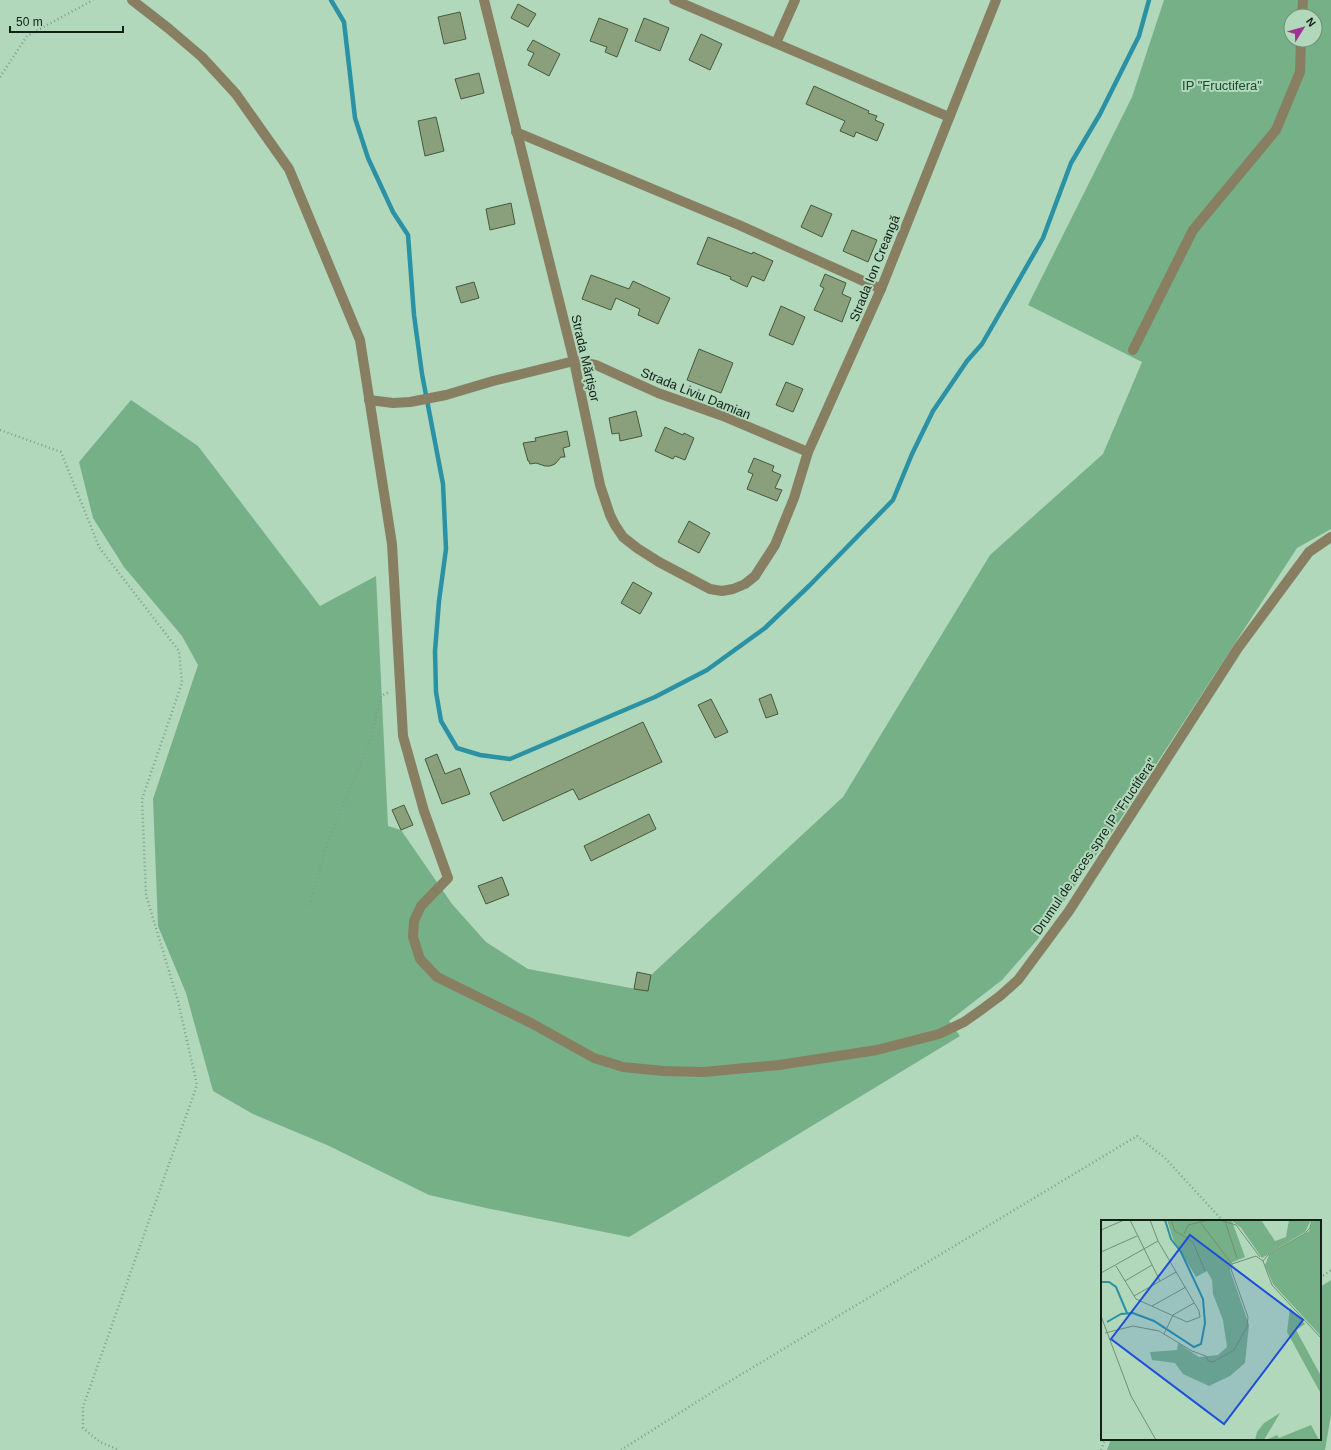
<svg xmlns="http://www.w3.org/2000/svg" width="1331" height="1450" font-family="Helvetica,sans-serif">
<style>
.green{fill:#76b087;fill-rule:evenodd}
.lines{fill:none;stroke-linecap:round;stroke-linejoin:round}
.stream{stroke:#2b91a4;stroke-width:4.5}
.building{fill:#8aa07c;stroke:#465939}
.path{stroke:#809f88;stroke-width:2.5;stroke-dasharray:1 3;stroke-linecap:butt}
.minor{stroke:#887f63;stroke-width:10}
.labels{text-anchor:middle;stroke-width:4;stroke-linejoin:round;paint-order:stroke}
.park-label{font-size:13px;fill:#18492a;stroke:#b1d8bb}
.street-label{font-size:13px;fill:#122016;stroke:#b1d8bb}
.inset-river{fill:none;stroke:#2b91a4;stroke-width:2}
.inset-road{fill:none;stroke:#718e79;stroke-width:1}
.view{fill:#1d4ed8;fill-opacity:0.15;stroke:#1d4ed8;stroke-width:2}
.inset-edge{fill:none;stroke:#122016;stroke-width:2}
</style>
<rect width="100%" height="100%" fill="#b1d8bb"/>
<!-- green -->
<g class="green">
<path d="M1164 0H1331V529L1297 548 1112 832 1037 940 1002 980 949 1021 960 1036 629 1237 486 1208 429 1195 327 1145 253 1114 213 1091 186 993 158 926 153 799 198 665 182 636 124 567 93 518 79 462 131 400 198 446 320 606 376 576 388 826 401 830 452 904 486 942 528 969 647 991 651 975 843 797 990 555 1103 454 1142 362 1028 305 1132 97ZM1291 16H1315V40H1291Z"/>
<path d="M1331 1280V1415L1325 1450H1107L1111 1439H1320V1287Z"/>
</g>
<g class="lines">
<!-- stream -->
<path class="stream" d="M331 0 344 22 355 118 368 158 393 212 408 235 414 315 422 374 443 484 446 549 439 601 435 651 436 692 441 721 457 748 480 755 510 759 655 697 707 670 765 628 810 585 893 500 912 454 933 411 967 361 982 344 1043 238 1071 163 1100 114 1139 36 1149 0"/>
</g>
<!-- building -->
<g class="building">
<path d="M518 4 536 14 528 27 511 18Z"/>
<path d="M460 12 466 39 444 44 438 17Z"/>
<path d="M599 18 628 29 617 57 605 52 607 47 590 41Z"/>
<path d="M644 18 669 28 660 51 635 41Z"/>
<path d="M701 34 722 44 710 70 689 60Z"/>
<path d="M533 40 560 54 549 76 528 65 534 53 527 50Z"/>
<path d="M479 73 484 93 461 99 455 79Z"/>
<path d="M814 86 869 111 868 113 877 116 875 120 884 124 877 141 856 132 854 137 840 131 845 121 806 104Z"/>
<path d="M436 117 444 151 425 156 418 121Z"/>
<path d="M511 203 515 224 490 230 486 209Z"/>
<path d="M811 205 832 214 822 237 801 227Z"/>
<path d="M852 230 877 240 868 262 843 251Z"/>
<path d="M708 237 752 254 753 252 773 261 764 281 752 276 747 287 730 279 731 277 697 264Z"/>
<path d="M825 274 846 283 842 294 851 298 842 322 814 310 824 288 820 286Z"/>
<path d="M591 275 629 289 633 281 670 298 658 324 638 315 640 309 616 298 611 310 582 299Z"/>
<path d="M474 282 479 298 461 303 456 287Z"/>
<path d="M781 306 805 317 793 345 769 335Z"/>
<path d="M699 349 733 363 721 393 687 380Z"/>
<path d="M786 382 803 389 793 412 776 405Z"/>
<path d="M636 411 642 436 620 441 619 433 612 434 609 418Z"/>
<path d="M665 427 683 435 684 433 694 438 685 460 675 456 673 459 655 451Z"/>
<path d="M567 431 570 446 563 448 565 457H561L555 464 550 466H545L536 463 530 464 529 461H528L523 443 536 441 535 438Z"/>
<path d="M754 458 774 466 772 471 781 475 775 488 782 490 777 501 747 489 753 474 748 472Z"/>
<path d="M689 521 710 533 699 553 678 542Z"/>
<path d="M633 582 652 593 640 614 621 603Z"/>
<path d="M771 694 778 714 766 718 759 699Z"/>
<path d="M711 699 728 732 715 738 698 705Z"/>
<path d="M643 722 662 762 579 800 573 789 503 821 490 793Z"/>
<path d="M437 754 445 774 460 768 470 794 442 804 425 759Z"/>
<path d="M404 805 413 825 401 830 392 810Z"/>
<path d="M649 814 656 829 591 861 584 846Z"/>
<path d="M502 877 509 895 486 904 478 886Z"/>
<path d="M637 972 651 975 648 991 634 989Z"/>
</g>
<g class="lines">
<!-- path -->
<g class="path">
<path d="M0 77 27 36 93 0"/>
<path d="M0 430 61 452 99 547 179 651 182 683 142 799 146 895 178 1001 197 1085 83 1407V1428L100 1442 119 1450"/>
<path d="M309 905 329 839 370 741 381 696 389 692"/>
<path d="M1320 1278 1331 1270"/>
<path d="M621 1450 722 1386 1137 1136 1165 1158 1223 1221"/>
<path d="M1101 1450 1105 1439"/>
</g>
<!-- minor -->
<g class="minor">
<path d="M132 0 168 28 202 57 236 94 289 169 360 340 392 544 403 736 424 811 448 878 421 906 414 921 413 937 420 959 437 977 531 1023 594 1058 623 1067 663 1071 703 1072 779 1065 877 1050 939 1034 964 1022 981 1010 1000 996 1018 980 1069 911 1238 648 1309 552 1331 537"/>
<path d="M484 0 574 361 600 485 610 515 615 525 623 537 637 548 659 562 710 589 722 591 733 589 745 584 755 576 775 545 794 498 808 452 881 289 996 0"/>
<path d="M674 0 949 117"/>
<path d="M1302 16 1303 0"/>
<path d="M776 43 795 0"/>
<path d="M516 132 739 225 881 289"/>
<path d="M1133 350 1193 230 1276 130 1300 72 1301 40"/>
<path d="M369 400 393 403 410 402 446 395 493 381 574 361 596 365 658 393 723 416 808 452"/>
</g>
</g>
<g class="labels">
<!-- park labels -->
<g class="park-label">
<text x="1222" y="90">IP "Fructifera"</text>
</g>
<!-- street labels -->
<g class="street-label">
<text transform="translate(874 268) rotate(-68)" y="5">Strada Ion Creangă</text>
<text transform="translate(586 358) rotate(77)" y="5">Strada Mărțișor</text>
<text transform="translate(696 393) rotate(22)" y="5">Strada Liviu Damian</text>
<text transform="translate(1094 846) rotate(-56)" y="5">Drumul de acces spre IP "Fructifera"</text>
</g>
</g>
<!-- overview -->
<g transform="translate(1101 1220)">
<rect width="220" height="220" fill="#b1d8bb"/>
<path d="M66 0H160L174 21 185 17 188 0H210L204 12 161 38 140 8 131 1 144 37 130 43 129 50 148 105 144 143 129 156 108 166 82 154 74 143 51 140 49 132 76 130 77 123 98 137 117 135 126 127 122 100 112 74 111 60 106 51 95 57 72 19ZM212 0H220V116L172 64 164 45 168 35 208 11ZM189 88 204 104 195 110 220 156V174L186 112ZM179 193 163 220H154L156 212 163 203ZM210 205 218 220H165L176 215 178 218Z" fill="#76b087"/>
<path class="inset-river" d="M0 62H8L15 67 26 93M6 102 20 94 32 93 53 101 93 127 100 124 104 103 102 79 80 32 70 19 64 0"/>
<path class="inset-road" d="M29 0 59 61M70 0 74 11 92 22 104 51M118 0 135 5 159 37M211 0 209 8 203 14 167 35 162 41 171 65 220 118M124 1 136 38M99 2 131 44M0 10 23 0M83 14 87 5 108 0M0 32 36 16M15 46 35 79 86 102 99 97 98 91 57 21 49 0M0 53 57 21M24 61 51 45M33 76 75 52M51 86 85 67M72 95 93 83M0 96 30 176 55 220M4 113 32 106 58 111 91 131 105 136 107 141 112 142 133 130 146 107 147 97 130 49 131 44 155 36 162 41M63 114 72 95"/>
<path class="view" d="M89 15 202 100 123 204 10 119Z"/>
<rect width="220" height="220" class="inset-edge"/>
</g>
<!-- north arrow -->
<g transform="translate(1303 28) rotate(53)"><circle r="19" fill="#b1d8bb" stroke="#718e79"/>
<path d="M0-3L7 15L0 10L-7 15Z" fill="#9f3292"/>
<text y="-6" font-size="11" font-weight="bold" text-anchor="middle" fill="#122016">N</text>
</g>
<!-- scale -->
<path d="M10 26v6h113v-6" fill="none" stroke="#122016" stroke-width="2"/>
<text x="16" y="26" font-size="12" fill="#122016" stroke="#b1d8bb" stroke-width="3" paint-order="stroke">50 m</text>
</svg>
